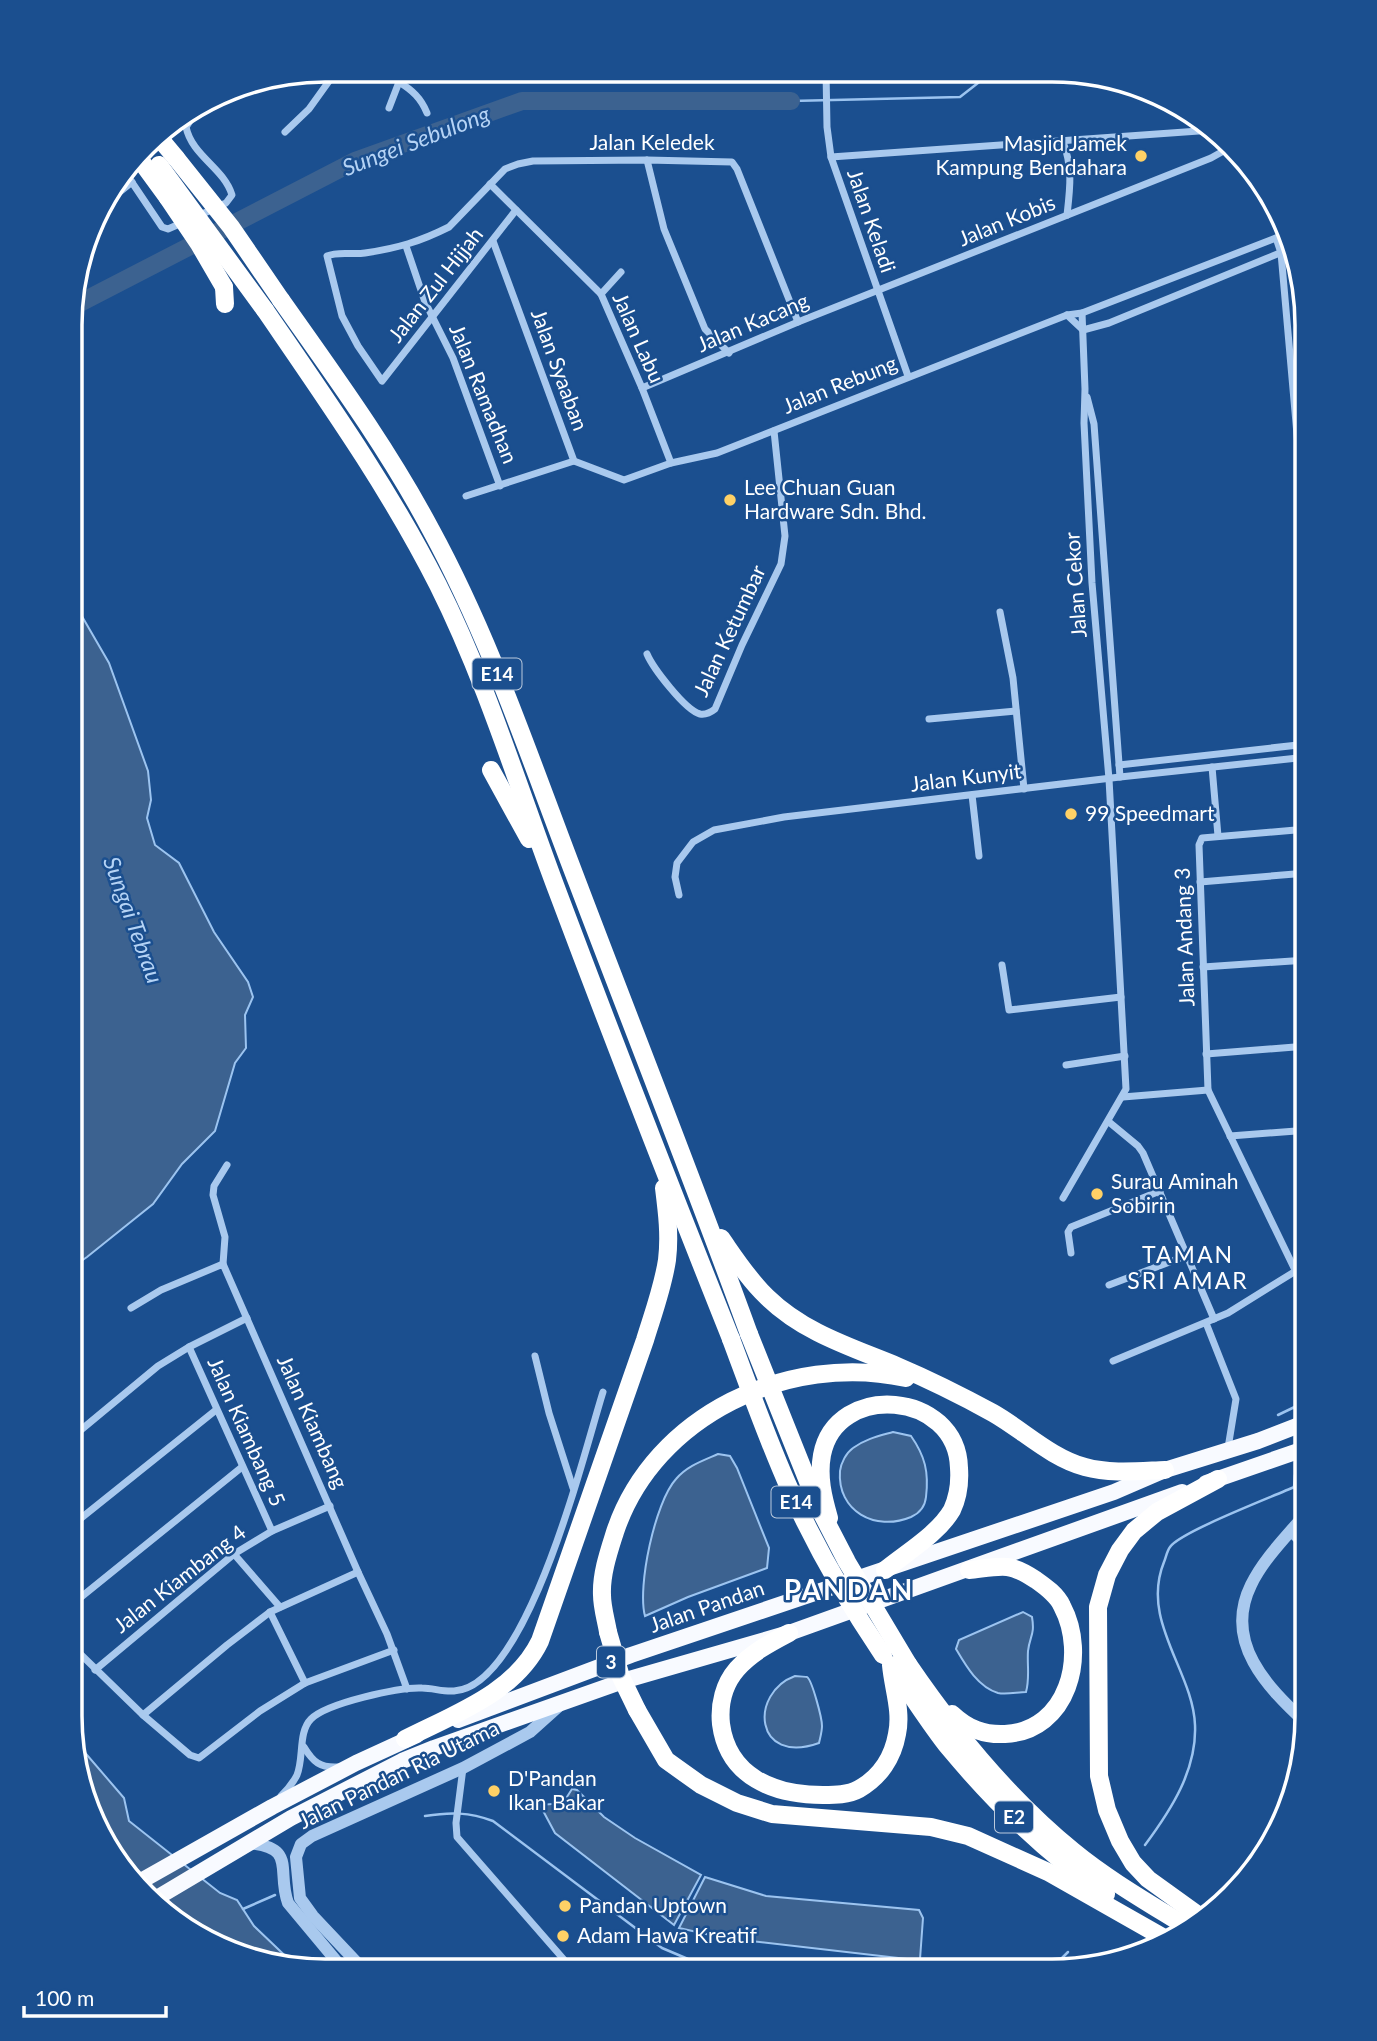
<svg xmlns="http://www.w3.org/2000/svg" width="1377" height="2041" font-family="Lato,sans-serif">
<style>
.water{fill:#3c6290;stroke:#9cc4f0;stroke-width:2}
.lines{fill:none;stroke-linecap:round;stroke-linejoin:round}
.stream{stroke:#9cc4f0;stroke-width:2.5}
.river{stroke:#3c6290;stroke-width:18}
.minor{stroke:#a9c9ee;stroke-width:7}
.tertiary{stroke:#a9c9ee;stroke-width:12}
.trunk{stroke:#f8faff;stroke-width:16}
.motorway{stroke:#fff;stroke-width:18}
.motorway-bridge{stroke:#fff;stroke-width:18}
.poi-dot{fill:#ffd166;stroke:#1b4f8f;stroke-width:2.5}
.labels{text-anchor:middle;stroke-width:5;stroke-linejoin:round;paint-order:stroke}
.shield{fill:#1b4f8f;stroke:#bbcadd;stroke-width:2}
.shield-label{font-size:19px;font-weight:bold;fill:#fff}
.street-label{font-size:21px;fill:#fff;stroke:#1b4f8f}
.poi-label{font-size:21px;fill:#fff;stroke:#1b4f8f;text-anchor:start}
.water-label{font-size:23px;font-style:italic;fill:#b5d3f5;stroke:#1b4f8f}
.neighbourhood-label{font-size:23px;letter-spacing:2px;fill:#fff;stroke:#1b4f8f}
.district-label{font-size:28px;font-weight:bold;letter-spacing:2px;fill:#fff;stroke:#1b4f8f}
.rim{fill:none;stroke:#fff;stroke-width:3.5}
</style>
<rect width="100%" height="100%" fill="#1b4f8f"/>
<!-- water -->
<g class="water">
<path d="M72 599 109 663 148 771 151 800 147 818 155 845 179 863 214 932 248 982 253 997 245 1015 246 1048 235 1063 215 1131 182 1164 153 1204 87 1257 71 1268V1049L73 1010 79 979V928L74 905 72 887 77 858 71 845Z"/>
<path d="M893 1432 911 1436C925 1456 929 1472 926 1497 925 1507 920 1513 911 1517 875 1532 837 1511 840 1471 841 1463 846 1453 853 1448 865 1439 879 1436 893 1432Z"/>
<path d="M718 1454 730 1456 737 1468 769 1548 767 1568 688 1597 645 1616C637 1587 655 1502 676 1479 687 1466 702 1461 718 1454Z"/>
<path d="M1023 1612 1032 1617C1035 1635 1030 1635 1028 1651 1027 1665 1030 1678 1026 1692 1018 1692 1006 1695 998 1693 978 1687 966 1666 956 1649L959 1640Z"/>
<path d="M795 1676C797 1676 806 1677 807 1677 812 1680 822 1718 822 1726 822 1732 820 1738 819 1743 754 1766 749 1693 795 1676Z"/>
<path d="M75 1741 124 1798 129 1821 220 1893 237 1900 254 1926 299 1969H292L170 1919 90 1814Z"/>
<path d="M572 1789 577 1790 604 1817 635 1838 701 1875 674 1925 555 1833 540 1805 563 1803Z"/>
<path d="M705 1877 766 1896 919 1910 923 1918 920 1959H907L724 1938 679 1928Z"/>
</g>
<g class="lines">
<!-- stream -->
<g class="stream">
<path d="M791 101 960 97 992 72"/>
<path d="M1278 1415 1307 1401"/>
<path d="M425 1816C450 1812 469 1812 493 1821L662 1948 688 1959 780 1970"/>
<path d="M1145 1845C1171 1810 1197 1770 1195 1725 1193 1671 1140 1621 1164 1562 1166 1557 1167 1551 1170 1547 1180 1532 1272 1497 1294 1487L1295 1475"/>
<path d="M243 1909 275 1895"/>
<path d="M1049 1971 1068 1952"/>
</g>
<!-- river -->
<path class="river" d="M72 307 355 161 522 101H791"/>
<!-- minor -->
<g class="minor">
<path d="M826 71 827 127 831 157 908 376"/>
<path d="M399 82C412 90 421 98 427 113"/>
<path d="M389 108 399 82 397 70"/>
<path d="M197 110 186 127C192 156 224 168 232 195L226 203 198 216"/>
<path d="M285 132 309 109 337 70"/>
<path d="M1063 142C1073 167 1070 189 1067 215"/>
<path d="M831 157 1213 130"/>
<path d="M647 160 664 229 705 329 729 353"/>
<path d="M125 172 162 227 168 229 184 222"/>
<path d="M490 184 601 294 642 388 671 463"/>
<path d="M101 207 132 182"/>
<path d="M516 210 382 381 358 346 342 316 327 256C338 251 352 255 365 253 398 248 419 242 449 227L505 169 518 164 533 161 647 160 732 162 737 169 798 322"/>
<path d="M1276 238 1281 253 1307 548"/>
<path d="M493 241 574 461 624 480 671 463 717 453 1067 315 1082 313 1289 233"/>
<path d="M406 246 425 302 453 358 500 486"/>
<path d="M601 294 621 272"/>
<path d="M1067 315 1083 330"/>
<path d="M1083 330 1109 323 1292 248"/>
<path d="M642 388 798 322 1211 158 1227 149"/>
<path d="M1087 397 1094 424 1120 777"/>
<path d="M466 496 574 461"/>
<path d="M1000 612 1013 678 1024 789"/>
<path d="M647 654C653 668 685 710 700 714 706 715 710 713 715 709L742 645 781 564 785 536 774 431"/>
<path d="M929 719 1016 711"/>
<path d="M1119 765 1307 744"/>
<path d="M1212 767 1218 836"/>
<path d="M972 795 979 856"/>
<path d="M1200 882 1307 873"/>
<path d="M679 895 675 877 677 863 693 842 714 830 784 817 1120 777 1307 757"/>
<path d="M1002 965 1009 1010 1121 997"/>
<path d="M1203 967 1307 960"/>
<path d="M1206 1054 1307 1046"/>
<path d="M1066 1065 1125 1056"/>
<path d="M1123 1097 1208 1090"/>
<path d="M1109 1122 1138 1146 1143 1153 1214 1319"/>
<path d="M1230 1136 1296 1131"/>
<path d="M1063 1198 1126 1089 1109 779 1092 583 1084 423 1085 389 1082 313"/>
<path d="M1071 1253 1068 1232 1071 1227 1160 1191"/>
<path d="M223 1264 225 1237 213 1195 214 1186 227 1165"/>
<path d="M1296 1272 1208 1090 1199 845 1202 838 1307 829"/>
<path d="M1109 1285 1188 1255"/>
<path d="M131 1308 161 1290 223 1264 358 1572 387 1634 407 1689"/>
<path d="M1206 1323 1236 1399 1228 1448"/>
<path d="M189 1347 272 1531"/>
<path d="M535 1356 549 1413 573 1488"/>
<path d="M1113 1361 1228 1313 1307 1264"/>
<path d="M70 1439 158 1366 189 1347 247 1318"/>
<path d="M70 1527 216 1410"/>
<path d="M1290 1533 1306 1549"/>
<path d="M234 1554 280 1607"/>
<path d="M70 1606 242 1467"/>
<path d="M270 1612 305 1683"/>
<path d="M70 1644 143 1715 190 1755 199 1758 260 1711 305 1683 394 1650"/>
<path d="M95 1670 234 1554 272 1531 330 1506"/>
<path d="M143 1715 227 1645 270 1612 358 1572"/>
<path d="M304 1747C313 1762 320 1768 338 1767"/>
<path d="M463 1768 456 1823 457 1837 573 1970"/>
<path d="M281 1796C287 1790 293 1783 297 1775 304 1758 298 1732 311 1719 327 1703 399 1687 422 1688 433 1688 443 1692 454 1691 528 1687 584 1452 603 1392"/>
</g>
<!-- tertiary -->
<g class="tertiary">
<path d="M1306 1723C1267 1687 1223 1642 1251 1585 1264 1558 1288 1535 1307 1512"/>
<path d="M247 1843C298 1847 276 1870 288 1903L343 1969"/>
<path d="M363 1969 313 1916 300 1898 296 1857 301 1844 312 1836 463 1768 530 1732 559 1706"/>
</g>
<!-- trunk -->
<g class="trunk">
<path d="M1206 1483 1307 1448"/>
<path d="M458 1720 631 1655 1114 1492 1165 1470 1258 1441 1307 1422"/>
<path d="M141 1881 272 1807 356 1763 417 1735"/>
<path d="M155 1899 291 1818 402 1761 434 1748 626 1680 789 1633 1182 1492"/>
</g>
<!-- motorway -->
<g class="motorway">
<path d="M156 134 176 158"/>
<path d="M138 157 168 198"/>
<path d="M224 287 225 304"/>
<path d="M281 300C334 375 388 449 431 530 492 642 532 765 578 884 635 1034 694 1183 749 1334"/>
<path d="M265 310C326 399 389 488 438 585 487 683 519 790 558 893 614 1042 672 1191 731 1339"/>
<path d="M491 770 529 839"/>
<path d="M721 1238C735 1258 749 1280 767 1297 804 1333 851 1347 897 1366 930 1380 962 1396 993 1413 1023 1430 1051 1458 1085 1467 1110 1474 1139 1471 1165 1470"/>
<path d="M829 1518C823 1497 818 1477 822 1455 836 1381 957 1391 959 1468 960 1482 958 1497 952 1510 938 1534 907 1552 885 1570"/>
<path d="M608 1632C606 1620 602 1607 602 1595 601 1574 609 1551 615 1532 654 1415 789 1352 906 1378"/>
<path d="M789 1633C770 1643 751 1653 737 1669 724 1684 719 1704 721 1724 728 1777 774 1795 823 1795 835 1795 848 1795 859 1789 880 1777 893 1757 897 1734 902 1711 893 1688 891 1665"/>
<path d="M908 1664C955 1733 1008 1798 1073 1851 1107 1879 1147 1902 1184 1925"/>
<path d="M893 1669C912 1695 929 1723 949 1748 994 1802 1047 1854 1106 1894"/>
<path d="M637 1710 666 1760 701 1785 737 1803 772 1814 931 1827 968 1836 1048 1872 1166 1939"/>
<path d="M952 1714C968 1729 984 1735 1005 1734 1068 1731 1088 1655 1062 1606 1057 1595 1046 1587 1036 1580 1027 1574 1017 1568 1007 1567 995 1566 981 1569 969 1570"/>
<path d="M405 1739C454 1714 515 1693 540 1641L645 1340C653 1314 663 1287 667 1260 670 1236 667 1212 664 1188"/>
<path d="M1198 1915 1148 1879 1133 1863 1120 1841 1107 1810 1099 1776 1098 1607 1107 1575 1120 1550 1134 1531 1157 1512 1218 1479"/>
</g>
<!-- motorway-bridge -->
<g class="motorway-bridge">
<path d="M176 158 231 227 281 300"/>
<path d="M159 165 265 310"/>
<path d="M168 198 199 244 224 287"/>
<path d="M749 1334 817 1504 847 1562 908 1664"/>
<path d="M731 1339C750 1390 768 1441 790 1490 816 1548 848 1603 883 1655"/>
<path d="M608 1632 621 1677 637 1710"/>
</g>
</g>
<!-- markers -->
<g class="poi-dot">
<circle cx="1141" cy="156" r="7"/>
<circle cx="730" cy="500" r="7"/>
<circle cx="1071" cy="814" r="7"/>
<circle cx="1097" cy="1194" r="7"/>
<circle cx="494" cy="1791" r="7"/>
<circle cx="565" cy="1906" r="7"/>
<circle cx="563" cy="1936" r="7"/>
</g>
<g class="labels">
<!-- shield labels -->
<g class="shield">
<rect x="472.5" y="658.5" width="49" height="31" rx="5"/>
<rect x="771.5" y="1486.5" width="49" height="31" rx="5"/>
<rect x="597" y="1646.5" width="28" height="31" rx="5"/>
<rect x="995" y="1801.5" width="38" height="31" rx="5"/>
</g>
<g class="shield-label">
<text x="497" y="681">E14</text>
<text x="796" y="1509">E14</text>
<text x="611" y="1669">3</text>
<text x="1014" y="1824">E2</text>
</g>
<!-- street labels -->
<g class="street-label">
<text x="652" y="150">Jalan Keledek</text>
<text transform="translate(871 221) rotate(71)" y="7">Jalan Keladi</text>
<text transform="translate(1007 221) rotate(-22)" y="7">Jalan Kobis</text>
<text transform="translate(436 285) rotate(-52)" y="7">Jalan Zul Hijjah</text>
<text transform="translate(753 323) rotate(-23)" y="7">Jalan Kacang</text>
<text transform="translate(638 338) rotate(66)" y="7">Jalan Labu</text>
<text transform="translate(559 370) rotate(70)" y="7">Jalan Syaaban</text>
<text transform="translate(840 385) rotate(-22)" y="7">Jalan Rebung</text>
<text transform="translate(483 394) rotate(68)" y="7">Jalan Ramadhan</text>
<text transform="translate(1076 585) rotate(-94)" y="7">Jalan Cekor</text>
<text transform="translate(730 631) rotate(-65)" y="7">Jalan Ketumbar</text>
<text transform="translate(966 778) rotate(-7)" y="7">Jalan Kunyit</text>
<text transform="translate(1185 937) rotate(-92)" y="7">Jalan Andang 3</text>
<text transform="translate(312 1422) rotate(66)" y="7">Jalan Kiambang</text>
<text transform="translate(246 1432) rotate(66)" y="7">Jalan Kiambang 5</text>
<text transform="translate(180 1579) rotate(-38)" y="7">Jalan Kiambang 4</text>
<text transform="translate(707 1607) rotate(-19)" y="7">Jalan Pandan</text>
<text transform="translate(399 1775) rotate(-26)" y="7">Jalan Pandan Ria Utama</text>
</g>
<!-- poi labels -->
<g class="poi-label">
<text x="1127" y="151" text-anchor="end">Masjid Jamek<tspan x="1127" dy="24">Kampung Bendahara</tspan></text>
<text x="744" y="495">Lee Chuan Guan<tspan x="744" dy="24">Hardware Sdn. Bhd.</tspan></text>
<text x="1085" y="821">99 Speedmart</text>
<text x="1111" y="1189">Surau Aminah<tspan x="1111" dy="24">Sobirin</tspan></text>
<text x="508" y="1786">D'Pandan<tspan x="508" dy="24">Ikan Bakar</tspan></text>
<text x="579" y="1913">Pandan Uptown</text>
<text x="577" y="1943">Adam Hawa Kreatif</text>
</g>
<!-- water labels -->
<g class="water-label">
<text transform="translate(416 141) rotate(-21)" y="8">Sungei Sebulong</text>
<text transform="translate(133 920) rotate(70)" y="8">Sungai Tebrau</text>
</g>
<!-- neighbourhood labels -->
<g class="neighbourhood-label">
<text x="1188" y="1263">TAMAN<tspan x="1188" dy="26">SRI AMAR</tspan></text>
</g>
<!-- district labels -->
<g class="district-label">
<text x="849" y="1600">PANDAN</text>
</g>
</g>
<!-- crop -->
<path d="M0 0H1377V2041H0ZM325 82H1052A243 243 0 0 1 1295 325V1716A243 243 0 0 1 1052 1959H325A243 243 0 0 1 82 1716V325A243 243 0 0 1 325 82Z" fill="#1b4f8f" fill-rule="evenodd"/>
<path class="rim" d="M325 82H1052A243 243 0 0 1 1295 325V1716A243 243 0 0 1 1052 1959H325A243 243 0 0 1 82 1716V325A243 243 0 0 1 325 82Z"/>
<!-- scale -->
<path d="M24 2006v10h142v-10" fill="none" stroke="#ffffff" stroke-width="3.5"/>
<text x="35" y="2006" font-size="21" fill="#ffffff" stroke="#1b4f8f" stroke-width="5" paint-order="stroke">100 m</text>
</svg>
